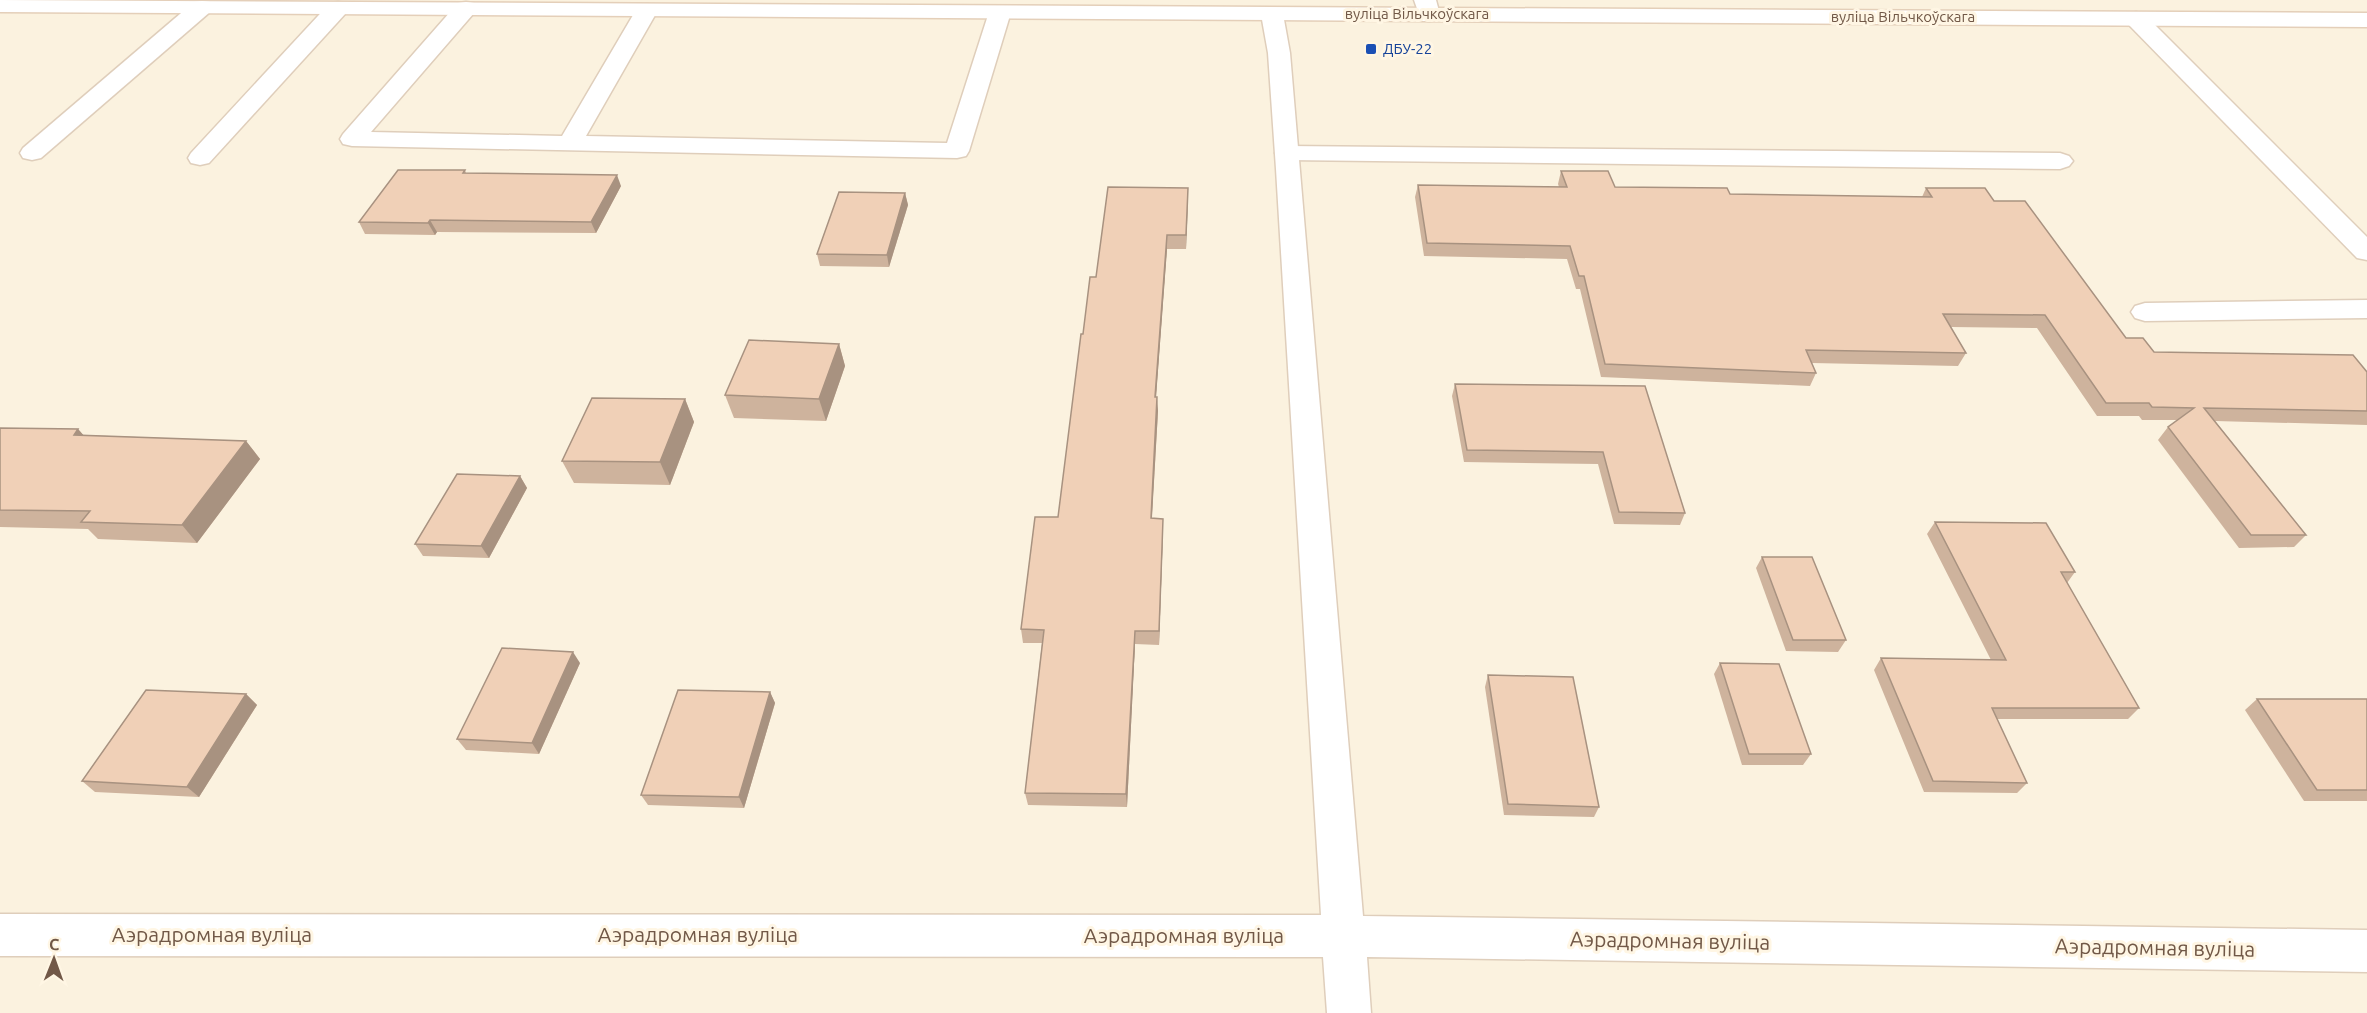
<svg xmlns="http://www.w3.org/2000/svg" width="2367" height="1013" font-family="Ubuntu,sans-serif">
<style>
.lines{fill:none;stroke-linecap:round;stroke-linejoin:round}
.service-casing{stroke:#dfcebb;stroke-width:3}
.minor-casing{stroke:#dfcebb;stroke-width:3}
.secondary-casing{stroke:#e4cfb9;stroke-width:3}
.service{fill:#fff;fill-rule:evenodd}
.minor{fill:#fff;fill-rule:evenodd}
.secondary{fill:#fff;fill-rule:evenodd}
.wall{fill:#ceb39d}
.shaded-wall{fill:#a89280}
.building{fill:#f0d0b7;stroke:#a89280;stroke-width:1.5}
.transit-dot{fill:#1a4fb4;stroke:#fff6e4;stroke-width:2}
.labels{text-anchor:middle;stroke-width:6;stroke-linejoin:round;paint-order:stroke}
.far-street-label{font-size:15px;fill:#715847;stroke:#fff6e4}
.far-transit-label{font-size:15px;fill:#164399;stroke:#fff6e4;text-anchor:start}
.near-street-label{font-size:21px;fill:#715847;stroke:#fff6e4}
</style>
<rect width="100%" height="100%" fill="#fbf2df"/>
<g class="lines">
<!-- service casing -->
<g class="service-casing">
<g id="service">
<path d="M1414 0H1436L1440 15 1437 20 1429 21 1421 20Z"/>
<path d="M202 1 210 2 213 7 210 12 41 158 32 160 23 158 20 153 23 148 194 2Z"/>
<path d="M338 2 346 3 349 8 346 13 209 163 200 165 191 163 188 158 191 153 330 3Z"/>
<path d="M466 2 474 3 477 8 474 13 371 132 562 136 636 10 639 5 647 4 655 5 658 10 586 136 947 143 989 12 992 7 1000 6 1008 7 1011 12 969 151 966 156 957 158 352 146 343 144 340 139 343 134 458 3Z"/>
<path d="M2136 12 2144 14 2367 237V260L2357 258 2128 24 2125 19 2128 14Z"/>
<path d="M1287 146 2060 153 2069 156 2073 161 2069 166 2060 169 1287 160 1278 158 1275 153 1278 148Z"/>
<path d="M2367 300V318L2145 321 2135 318 2131 312 2135 306 2145 303Z"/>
</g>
</g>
<!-- minor casing -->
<g class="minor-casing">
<path id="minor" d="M1272 8 1280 9 1283 14 1290 53 1363 916 2367 930V972L1367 957 1371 1013H1327L1323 957 0 956V914L1321 915 1276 169 1268 53 1261 14 1264 9Z"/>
</g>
<!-- secondary casing -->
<g class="secondary-casing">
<path id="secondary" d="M0 0 2367 13V27L0 12Z"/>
</g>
<!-- service -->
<use href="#service" class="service"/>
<!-- minor -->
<use href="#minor" class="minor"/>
<!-- secondary -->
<use href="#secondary" class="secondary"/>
</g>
<!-- wall -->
<g class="wall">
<path d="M465 170 466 173 621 186 596 233 437 232 435 235 365 234 359 222Z"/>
<path d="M1561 171 1615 187 1730 194 1922 197 1926 188 1994 201 2126 338 2154 352 2367 372V425L2215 421 2306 535 2294 547 2239 548 2158 440 2168 427 2177 420H2142L2139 416H2097L2037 328 1951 327 1966 353 1958 366 1812 363 1816 373 1810 386 1601 377 1580 289H1576L1567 259 1424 256 1415 197 1418 185 1559 187 1558 184Z"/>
<path d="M1188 188 1186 249H1167L1156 397 1158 411 1152 518 1163 532 1159 645 1135 644 1127 807 1028 805 1025 793 1042 643H1023L1021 629 1058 517 1083 334 1096 277Z"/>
<path d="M905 193 908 205 889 267 820 266 817 254Z"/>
<path d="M839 344 845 366 826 421 734 418 725 395Z"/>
<path d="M1455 384 1645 386 1685 513 1680 525 1614 524 1598 464 1464 462 1452 396Z"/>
<path d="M685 399 694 422 670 485 574 483 562 461Z"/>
<path d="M0 428 78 429 83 435 246 441 260 459 197 543 98 539 88 529 0 527Z"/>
<path d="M520 476 527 488 489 558 423 556 415 544Z"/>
<path d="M1935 522 2075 572 2067 583 2139 708 2128 719H1997L2027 783 2017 793 1924 792 1874 670 1881 658 1991 660 1927 534Z"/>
<path d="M1762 557 1846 640 1838 652 1786 651 1756 568Z"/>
<path d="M580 663 539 754 466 750 457 739Z"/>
<path d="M1720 663 1811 754 1803 765H1742L1714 674Z"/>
<path d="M1488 675 1599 807 1594 817 1504 815 1485 687Z"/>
<path d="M770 692 775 703 744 808 648 805 641 795Z"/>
<path d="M246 694 257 705 199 797 95 792 82 781Z"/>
<path d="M2257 699H2367V801H2304L2245 710Z"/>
</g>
<!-- shaded-wall -->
<g class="shaded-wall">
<path d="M617 175 621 186 596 233 591 222Z"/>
<path d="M1188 188V202L1186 249V235Z"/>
<path d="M905 193 908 205 889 267 887 255Z"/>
<path d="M430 220 437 232 435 235 428 223Z"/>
<path d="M1167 235V249L1155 411V397Z"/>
<path d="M839 344 845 366 826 421 819 399Z"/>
<path d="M1157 397 1158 411 1151 532V518Z"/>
<path d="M685 399 694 422 670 485 660 462Z"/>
<path d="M78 429 94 447 74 435Z"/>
<path d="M246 441 260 459 197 543 182 525Z"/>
<path d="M520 476 527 488 489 558 481 546Z"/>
<path d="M1163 519V532L1159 645V631Z"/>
<path d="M1135 631V644L1127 807 1126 794Z"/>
<path d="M573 652 580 663 539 754 532 743Z"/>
<path d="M770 692 775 703 744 808 739 797Z"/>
<path d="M246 694 257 705 199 797 187 787Z"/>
</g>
<!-- building -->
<g class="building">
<path d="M398 170H465L463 173 617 175 591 222 430 220 428 223 359 222Z"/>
<path d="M1561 171H1608L1615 187 1727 188 1730 194 1932 197 1926 188H1985L1994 201H2025L2126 338H2143L2154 352 2353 355 2367 372V411L2204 408 2306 535H2251L2168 427 2194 408 2152 407 2149 403H2106L2045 315 1943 314 1966 353 1806 350 1816 373 1605 364 1584 276H1579L1570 246 1427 243 1418 185 1567 187Z"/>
<path d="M1108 187 1188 188 1186 235H1167L1155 397H1157L1151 518 1163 519 1159 631H1135L1126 794 1025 793 1044 630 1021 629 1035 517H1058L1081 334H1083L1090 277H1096Z"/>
<path d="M839 192 905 193 887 255 817 254Z"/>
<path d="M749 340 839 344 819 399 725 395Z"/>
<path d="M1455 384 1645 386 1685 513 1619 512 1603 452 1467 450Z"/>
<path d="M592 398 685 399 660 462 562 461Z"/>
<path d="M0 428 78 429 74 435 246 441 182 525 81 522 90 511 0 510Z"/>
<path d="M457 474 520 476 481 546 415 544Z"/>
<path d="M1935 522 2046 523 2075 572H2061L2139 708H1992L2027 783 1933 781 1881 658 2006 660Z"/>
<path d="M1762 557H1812L1846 640H1793Z"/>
<path d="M502 648 573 652 532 743 457 739Z"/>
<path d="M1720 663 1779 664 1811 754H1749Z"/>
<path d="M1488 675 1573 677 1599 807 1508 804Z"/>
<path d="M146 690 246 694 187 787 82 781Z"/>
<path d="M678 690 770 692 739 797 641 795Z"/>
<path d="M2257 699H2367V790H2317Z"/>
</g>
<!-- markers -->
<rect class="transit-dot" x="1365" y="43" width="12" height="12" rx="3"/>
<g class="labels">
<!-- far-street labels -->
<g class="far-street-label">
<text x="1417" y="19">вуліца Вільчкоўскага</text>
<text x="1903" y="22">вуліца Вільчкоўскага</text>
</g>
<!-- far-transit labels -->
<g class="far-transit-label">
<text x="1383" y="54">ДБУ-22</text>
</g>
<!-- near-street labels -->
<g class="near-street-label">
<text x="212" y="942">Аэрадромная вуліца</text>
<text x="698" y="942">Аэрадромная вуліца</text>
<text x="1184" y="943">Аэрадромная вуліца</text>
<text transform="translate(1670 941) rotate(1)" y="7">Аэрадромная вуліца</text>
<text transform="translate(2155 948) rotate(1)" y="7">Аэрадромная вуліца</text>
</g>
</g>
<!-- north arrow -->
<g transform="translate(54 959) rotate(1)" stroke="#fff6e4" stroke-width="4.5" paint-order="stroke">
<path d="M0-4.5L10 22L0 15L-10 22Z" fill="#715847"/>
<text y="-9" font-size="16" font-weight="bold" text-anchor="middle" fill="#715847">С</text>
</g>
</svg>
